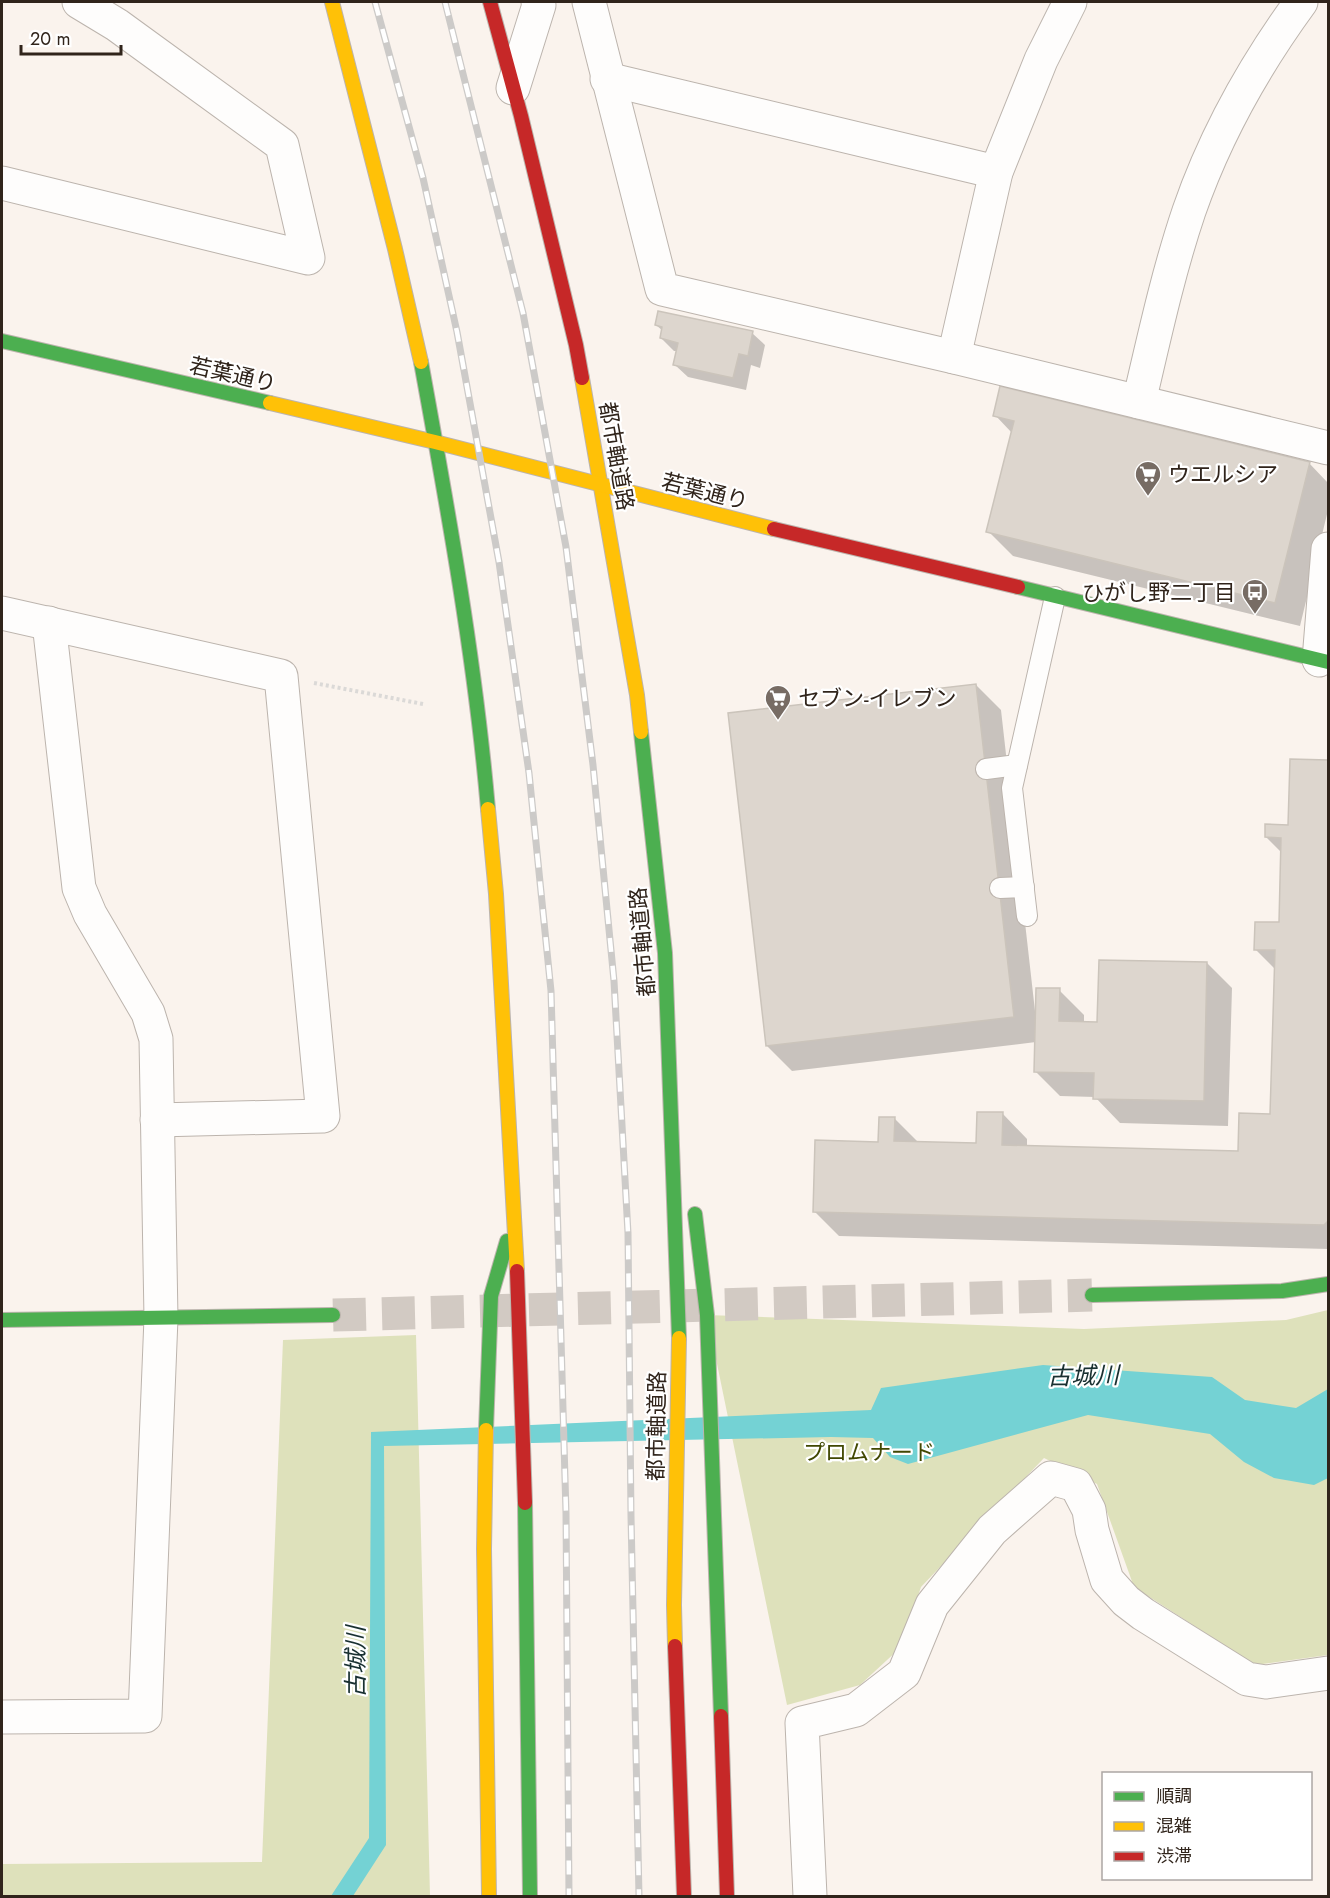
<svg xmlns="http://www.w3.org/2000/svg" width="1330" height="1898" font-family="Jost,'Noto Sans JP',sans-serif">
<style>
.green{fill:#dee1bb}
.water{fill:#74d2d4}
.shadow{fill:#0003}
.building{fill:#ddd6ce;stroke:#cbc4bb;stroke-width:1.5}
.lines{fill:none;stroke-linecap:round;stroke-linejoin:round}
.secondary-tunnel{stroke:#d2cac3;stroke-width:33;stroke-dasharray:33 16;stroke-linecap:butt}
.lane-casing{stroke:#bcb4ad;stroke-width:22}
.street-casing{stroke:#bcb4ad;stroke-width:35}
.fast-casing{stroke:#bcb4ad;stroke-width:16}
.slow-casing{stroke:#bcb4ad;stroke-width:16}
.jam-casing{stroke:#bcb4ad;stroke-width:16}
.path{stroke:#dbd9d7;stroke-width:4;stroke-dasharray:3 3;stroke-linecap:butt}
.lane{stroke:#fefdfc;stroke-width:20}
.street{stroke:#fefdfc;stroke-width:33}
.fast{stroke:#4caf50;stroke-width:14}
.slow{stroke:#ffc107;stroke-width:14}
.jam{stroke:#c62828;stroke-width:14}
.rail-casing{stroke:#cccac8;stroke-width:7}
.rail{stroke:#fff;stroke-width:4.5;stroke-dasharray:14;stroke-linecap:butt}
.labels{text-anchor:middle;stroke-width:4.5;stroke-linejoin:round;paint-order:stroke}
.street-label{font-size:22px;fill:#30241b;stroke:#fff}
.poi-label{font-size:22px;fill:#30241b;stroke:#fff;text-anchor:start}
.park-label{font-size:22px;fill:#414802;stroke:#fff}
.water-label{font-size:24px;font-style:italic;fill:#193031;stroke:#fff}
</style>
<rect width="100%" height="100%" fill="#faf3ed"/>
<!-- green -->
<g class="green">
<path d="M1328 1310V1655L1255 1665 1134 1587 1097 1484 1044 1458 921 1587 900 1648 860 1685 787 1705 707 1315 1084 1329 1286 1320Z"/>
<path d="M416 1335 430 1896H2V1864L262 1862 283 1340Z"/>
</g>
<!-- water -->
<path class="water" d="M1043 1365 1212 1377 1245 1400 1296 1408 1328 1389V1478L1314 1485 1274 1478 1244 1462 1210 1434 1088 1415 908 1464 890 1457 873 1438 831 1437 384 1446 386 1845 353 1896H331L369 1838 371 1432 871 1410 881 1388Z"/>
<!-- shadow -->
<g class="shadow">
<path d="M656 325 752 333 765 345 760 368 751 365 746 390 688 377 675 365 678 351H674L661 338 663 331Z"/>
<path d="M995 415 1309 463 1328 483V510L1300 626 1013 556 988 531 1012 433Z"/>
<path d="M976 685 1001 710 1035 1011 1059 990 1084 1015V1023H1098L1207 963 1232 988 1228 1126 1120 1123 1095 1097 1060 1096 1035 1071 1036 1042 792 1071 767 1046Z"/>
<path d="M1292 760 1328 761V1249L839 1236 814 1211 880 1143 895 1119 919 1143 978 1145 1003 1114 1027 1139V1147L1239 1152 1271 1116 1275 969 1255 949 1280 924 1282 853 1266 837 1290 826Z"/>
</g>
<!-- building -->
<g class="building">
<path d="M658 311 753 331 748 356 739 354 733 378 673 365 678 343 660 338 662 327 655 325Z"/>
<path d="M1000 386 1310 462 1275 603 986 532 1014 421 993 416Z"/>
<path d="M976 684 1014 1017 766 1046 728 713Z"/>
<path d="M1290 759 1328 760V1221L1324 1225 813 1212 815 1140 878 1142 879 1117H895L894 1141 976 1143 977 1112H1003L1002 1145 1238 1151 1239 1113 1270 1114 1275 950H1254L1255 922H1279L1281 838 1265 837V824L1288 825Z"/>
<path d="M1099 960 1207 962 1204 1101 1093 1099 1094 1073 1034 1072 1036 988H1060L1059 1021 1097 1022Z"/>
</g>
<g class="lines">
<!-- secondary-tunnel -->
<path class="secondary-tunnel" d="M333 1315 1092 1295"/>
<!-- lane casing -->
<g class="lane-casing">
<g id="lane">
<path d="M986 769 1017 765"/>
<path d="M1000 888 1024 887"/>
<path d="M1027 916 1012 788 1055 597"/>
</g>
</g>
<!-- street casing -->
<g class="street-casing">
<g id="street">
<path d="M589 2 662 289 954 357 1328 448"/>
<path d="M607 79 996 172"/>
<path d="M513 88 539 5 538 2"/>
<path d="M2 183 308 258 282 145 117 25 79 2"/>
<path d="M954 357 996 172 1041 60 1070 2"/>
<path d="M1139 402C1154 338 1168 273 1189 211 1215 136 1255 65 1301 2"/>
<path d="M2 613 281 676 323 1116 157 1120"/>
<path d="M1319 660 1328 549"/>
<path d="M2 1717 145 1716 161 1318 156 1039 148 1013 90 914 79 888 49 623"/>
<path d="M810 1896 802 1723 856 1710 904 1673 932 1605 992 1530 1051 1478 1076 1485 1089 1510 1092 1530 1107 1580 1126 1601 1143 1614 1247 1679 1266 1682 1328 1673"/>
</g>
</g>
<!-- fast casing -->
<g class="fast-casing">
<g id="fast">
<path d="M2 341 270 403"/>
<path d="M421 362C448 510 475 659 488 809"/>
<path d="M1018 587 1328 662"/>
<path d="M641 732 665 953 679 1338"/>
<path d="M695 1214 707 1315 721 1716"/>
<path d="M1092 1295 1282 1291 1328 1284"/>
<path d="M2 1320 333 1315"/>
<path d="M486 1430 491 1296 507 1241"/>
<path d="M525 1503 530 1896"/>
</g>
</g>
<!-- slow casing -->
<g class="slow-casing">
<g id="slow">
<path d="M332 2 395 249 421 362"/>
<path d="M582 378 637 695 641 732"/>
<path d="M270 403 435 442 774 529"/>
<path d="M488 809 496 894 517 1271"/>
<path d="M486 1430 484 1549 489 1896"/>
<path d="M675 1646 674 1605 679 1338"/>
</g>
</g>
<!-- jam casing -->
<g class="jam-casing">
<g id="jam">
<path d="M490 2 521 116 576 345 582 378"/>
<path d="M774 529 1018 587"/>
<path d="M517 1271 525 1503"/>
<path d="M675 1646 684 1896"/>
<path d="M721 1716 727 1896"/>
</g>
</g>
<!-- path -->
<path class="path" d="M314 683 423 704"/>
<!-- lane -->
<use href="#lane" class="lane"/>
<!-- street -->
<use href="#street" class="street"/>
<!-- fast -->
<use href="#fast" class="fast"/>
<!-- slow -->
<use href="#slow" class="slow"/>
<!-- jam -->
<use href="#jam" class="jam"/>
<!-- rail casing -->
<g class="rail-casing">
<g id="rail">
<path d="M375 2 423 178 457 332 499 562 529 773 551 991 566 1513 569 1896"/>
<path d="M445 2 523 313 566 547 593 765 614 981 628 1233 631 1516 639 1896"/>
</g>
</g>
<!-- rail -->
<use href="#rail" class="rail"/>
</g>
<!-- icons -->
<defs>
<g id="supermarket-pin" transform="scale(1.35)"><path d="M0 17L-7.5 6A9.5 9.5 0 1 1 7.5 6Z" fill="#776c64" stroke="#fff"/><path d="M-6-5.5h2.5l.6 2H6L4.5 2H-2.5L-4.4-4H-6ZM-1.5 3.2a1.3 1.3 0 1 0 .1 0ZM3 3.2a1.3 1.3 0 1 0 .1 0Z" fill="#fff"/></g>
<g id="bus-pin" transform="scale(1.35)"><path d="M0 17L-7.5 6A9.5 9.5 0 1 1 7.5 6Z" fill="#776c64" stroke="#fff"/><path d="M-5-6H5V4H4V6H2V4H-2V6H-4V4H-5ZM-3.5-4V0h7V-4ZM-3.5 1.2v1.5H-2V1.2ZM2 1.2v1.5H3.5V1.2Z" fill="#fff"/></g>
</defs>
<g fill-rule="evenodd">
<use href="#supermarket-pin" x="1148" y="474"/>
<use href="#bus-pin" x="1255" y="592"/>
<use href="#supermarket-pin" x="778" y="698"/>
</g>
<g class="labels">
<!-- street labels -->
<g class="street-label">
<text transform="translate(233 374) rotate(13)" y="8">若葉通り</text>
<text transform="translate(617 456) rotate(80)" y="8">都市軸道路</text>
<text transform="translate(705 491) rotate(14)" y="8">若葉通り</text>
<text transform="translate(642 942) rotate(-95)" y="8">都市軸道路</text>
<text transform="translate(656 1426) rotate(-89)" y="8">都市軸道路</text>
</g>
<!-- poi labels -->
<g class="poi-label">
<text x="1168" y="482">ウエルシア</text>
<text x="1236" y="600" text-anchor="end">ひがし野二丁目</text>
<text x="798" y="706">セブン-イレブン</text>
</g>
<!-- park labels -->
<g class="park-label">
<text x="869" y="1460">プロムナード</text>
</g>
<!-- water labels -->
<g class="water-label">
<text transform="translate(1083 1376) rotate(-1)" y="8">古城川</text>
<text transform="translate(356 1662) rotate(-90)" y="8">古城川</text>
</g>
</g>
<!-- border -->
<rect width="1330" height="1898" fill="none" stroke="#30241b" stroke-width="6"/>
<!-- legend -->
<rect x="1102" y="1772" width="210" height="108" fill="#ffffff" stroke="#aca7a4" stroke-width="1.5"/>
<rect x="1114" y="1792" width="30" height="9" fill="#4caf50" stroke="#aca7a4" stroke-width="1.5"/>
<text x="1156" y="1802" font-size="18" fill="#30241b">順調</text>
<rect x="1114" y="1822" width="30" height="9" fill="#ffc107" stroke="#aca7a4" stroke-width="1.5"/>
<text x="1156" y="1832" font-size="18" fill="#30241b">混雑</text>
<rect x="1114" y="1852" width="30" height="9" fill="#c62828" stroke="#aca7a4" stroke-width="1.5"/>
<text x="1156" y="1862" font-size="18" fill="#30241b">渋滞</text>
<!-- scale -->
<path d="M21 45v9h100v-9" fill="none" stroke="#30241b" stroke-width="3"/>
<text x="30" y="45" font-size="18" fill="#30241b" stroke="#ffffff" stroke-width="4.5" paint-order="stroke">20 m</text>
</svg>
